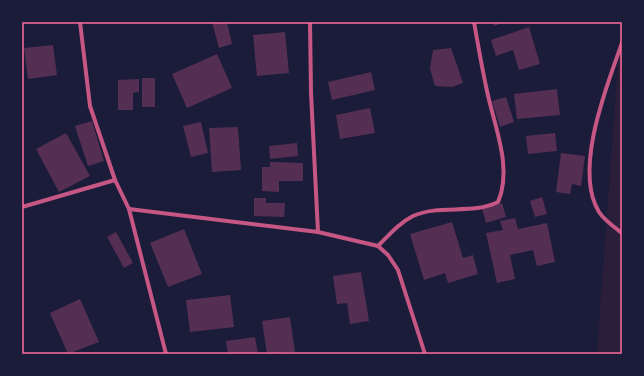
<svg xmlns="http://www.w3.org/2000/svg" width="644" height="376" font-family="'Exo 2',sans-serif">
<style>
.green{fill:#2a1e3b}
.building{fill:#542f53}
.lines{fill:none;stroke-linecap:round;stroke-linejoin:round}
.minor{stroke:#c65784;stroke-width:4}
.neatline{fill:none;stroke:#ff6b9d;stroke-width:1.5}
</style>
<rect width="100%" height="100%" fill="#1b1b3a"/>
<!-- green -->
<path class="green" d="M621 22 622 354H583L597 352Z"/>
<!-- building -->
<g class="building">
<path d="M212 22H227L232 44 219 48Z"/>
<path d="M493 22H505L494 26Z"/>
<path d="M529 27 540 64 519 70 513 50 496 56 491 40Z"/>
<path d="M285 32 289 73 257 76 253 35Z"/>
<path d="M53 45 57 75 28 79 24 48Z"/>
<path d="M451 48 463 83 452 87 435 86 430 69 433 50Z"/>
<path d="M217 54 232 88 187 108 172 74Z"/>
<path d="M371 72 375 90 332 100 328 82Z"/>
<rect x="142" y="78" width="13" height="29"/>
<path d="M139 79V92L133 93V110H118V80Z"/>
<path d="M557 89 560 115 517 119 514 94Z"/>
<path d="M506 97 514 122 500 127 492 101Z"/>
<path d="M370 108 375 133 340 139 336 115Z"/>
<path d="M92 121 104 161 88 166 75 126Z"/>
<path d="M201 122 208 153 191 157 183 126Z"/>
<path d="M238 127 241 170 212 172 209 128Z"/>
<path d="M66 133 90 176 59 192 36 149Z"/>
<path d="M555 133 557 151 528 154 526 136Z"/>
<path d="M297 143 298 156 270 159 269 146Z"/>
<path d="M561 153 585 156 581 186 572 184 570 194 556 192Z"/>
<path d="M270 162 303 163V181H279V192L262 191V167H270Z"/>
<path d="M542 197 547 214 535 217 530 201Z"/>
<path d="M254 198H266V203H285L284 217 254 216Z"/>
<path d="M502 203 506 217 486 223 482 209Z"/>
<path d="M515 218 518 229 547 223 555 262 537 266 533 250 510 255 515 279 497 283 486 233 503 230 500 221Z"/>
<path d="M452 222 463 258 473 255 478 274 448 283 445 273 424 280 410 234Z"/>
<path d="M184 229 202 274 168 287 150 243Z"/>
<path d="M116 232 133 263 124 268 107 237Z"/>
<path d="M361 272 369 321 350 324 347 303 337 304 333 276Z"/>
<path d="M230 295 234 327 190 332 186 300Z"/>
<path d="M80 299 99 342 68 354 50 313Z"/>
<path d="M290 317 295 352 267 354 262 321Z"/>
<path d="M255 337 258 354H228L226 341Z"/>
</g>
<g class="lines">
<!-- minor -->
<g class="minor">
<path d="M80 22 90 106 115 180 129 209 166 354"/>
<path d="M310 22 311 93 318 232"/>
<path d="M622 43C607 85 573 170 599 212 604 220 614 227 622 233"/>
<path d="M22 207 115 180"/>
<path d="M129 209 318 232 378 246 388 255 398 270 425 354"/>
<path d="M378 246C389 235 399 223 413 216 440 204 472 215 498 202 513 168 494 125 487 91 482 68 478 45 474 22"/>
</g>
</g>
<!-- border -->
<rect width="644" height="376" fill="none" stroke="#1b1b3a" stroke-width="46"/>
<rect x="23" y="23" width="598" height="330" class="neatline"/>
</svg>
